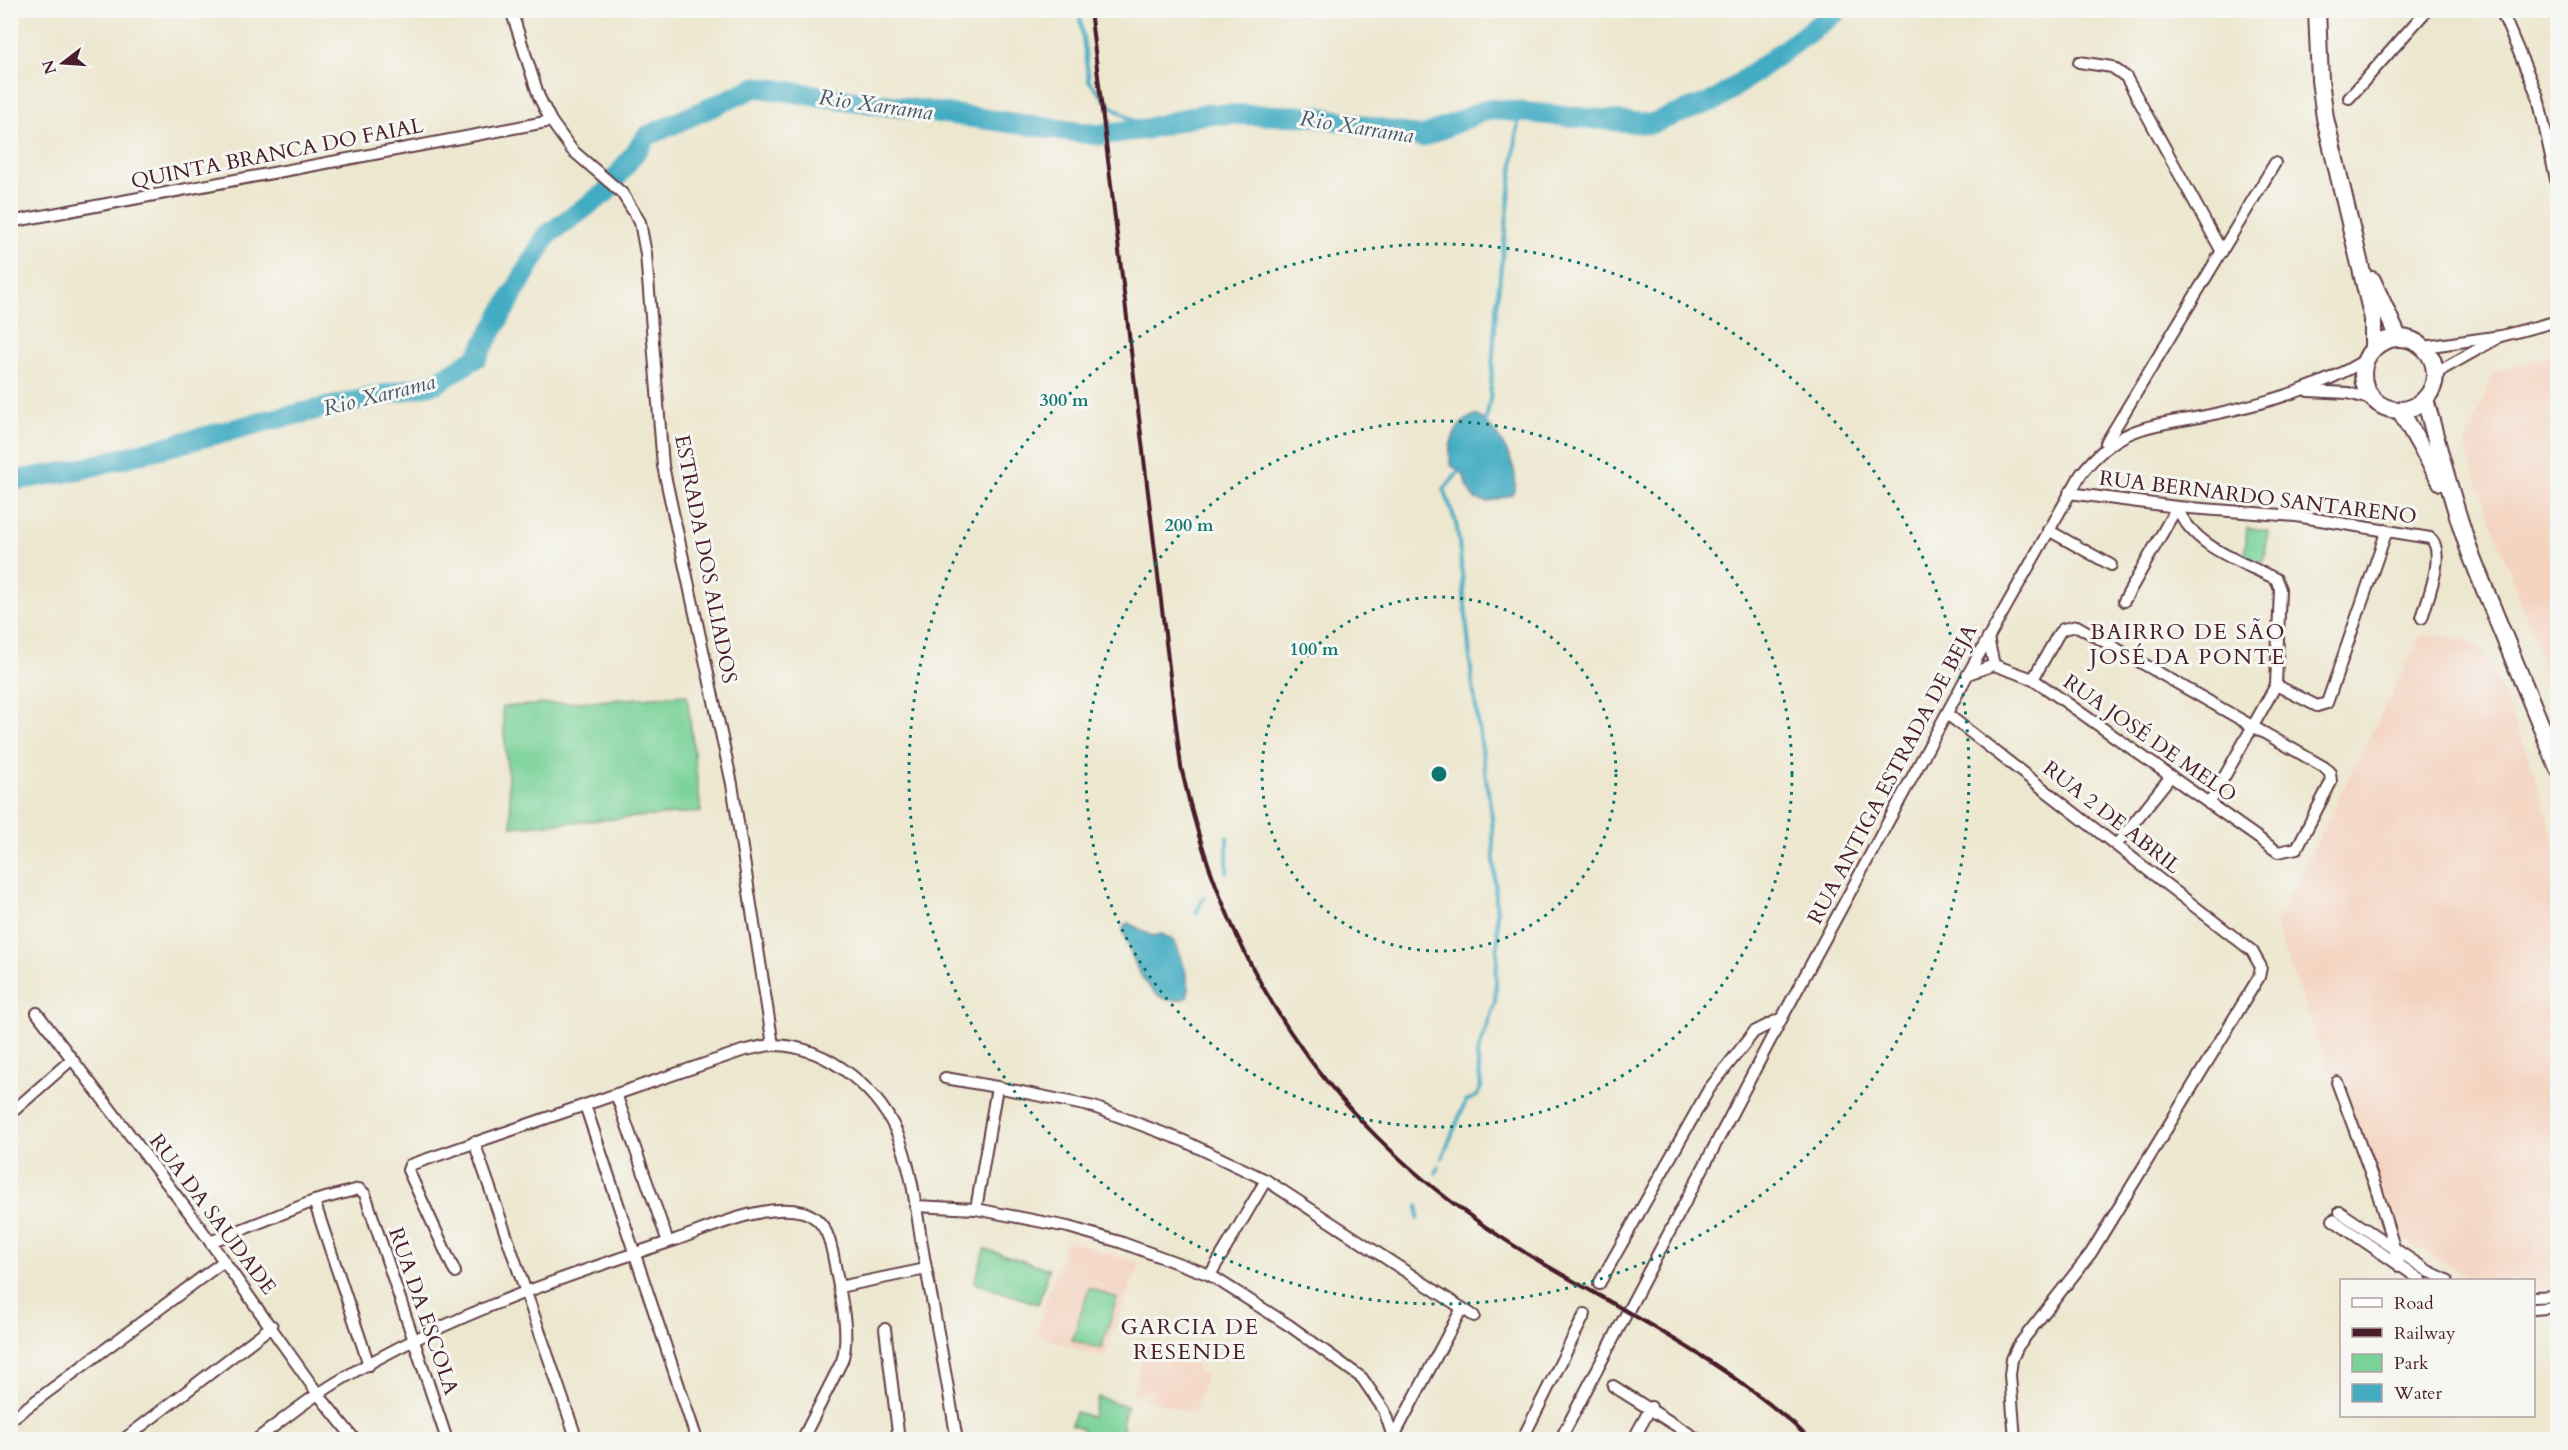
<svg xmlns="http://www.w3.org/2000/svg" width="2568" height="1450" font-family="Cardo,serif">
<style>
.built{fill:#f4d3c0}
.green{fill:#79d298;stroke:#627862;stroke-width:1.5}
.water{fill:#43acc3;stroke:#466677;stroke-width:1.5}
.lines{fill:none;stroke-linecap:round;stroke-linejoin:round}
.stream{stroke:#43acc3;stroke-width:4}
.river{stroke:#43acc3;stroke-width:21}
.minor-casing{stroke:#623d44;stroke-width:14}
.primary-casing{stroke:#623d44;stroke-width:20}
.minor{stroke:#fff;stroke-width:10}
.primary{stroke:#fff;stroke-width:16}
.rail{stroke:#4a1f2b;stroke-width:4}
.ring{fill:none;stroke:#0f766e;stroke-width:3;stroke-dasharray:3 6}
.labels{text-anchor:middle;stroke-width:6;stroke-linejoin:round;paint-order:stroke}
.street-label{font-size:21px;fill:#4a1f2b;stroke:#f6f6f2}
.water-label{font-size:22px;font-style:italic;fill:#475768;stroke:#f6f6f2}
.neighbourhood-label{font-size:22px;letter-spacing:1.5px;fill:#4a1f2b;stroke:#f6f6f2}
.centre{fill:#0f766e;stroke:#f6f6f2;stroke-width:3}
.ring-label{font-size:18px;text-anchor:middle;font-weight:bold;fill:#0f766e;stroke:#f6f6f2;stroke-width:6;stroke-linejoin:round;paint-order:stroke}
</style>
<rect width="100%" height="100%" fill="#f6f6f2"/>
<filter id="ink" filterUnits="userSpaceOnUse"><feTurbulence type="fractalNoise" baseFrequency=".0167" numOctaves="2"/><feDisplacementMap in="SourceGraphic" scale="12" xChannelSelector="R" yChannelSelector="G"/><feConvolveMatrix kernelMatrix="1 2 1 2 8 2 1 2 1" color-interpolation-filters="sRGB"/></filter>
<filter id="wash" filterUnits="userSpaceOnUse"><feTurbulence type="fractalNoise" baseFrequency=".008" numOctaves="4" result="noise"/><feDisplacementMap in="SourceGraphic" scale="24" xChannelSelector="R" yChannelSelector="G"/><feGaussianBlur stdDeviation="1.35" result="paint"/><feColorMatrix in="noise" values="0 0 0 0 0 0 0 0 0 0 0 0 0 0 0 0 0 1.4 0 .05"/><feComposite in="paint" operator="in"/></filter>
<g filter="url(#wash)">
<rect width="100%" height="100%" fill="#ede7cf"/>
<!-- built -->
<g class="built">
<path d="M2557 354H2558L2557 700 2465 449 2493 372Z"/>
<path d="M2421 635 2464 639 2481 649 2490 663 2531 764 2557 849V1287L2534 1288V1280H2474L2386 1229 2275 924Z"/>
<path d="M1066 1240 1140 1263 1104 1358 1035 1335Z"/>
<path d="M1147 1342 1190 1353 1199 1373 1206 1375 1194 1413 1141 1398 1153 1394 1151 1390 1132 1395Z"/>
</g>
<!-- green -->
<g class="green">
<path d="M2247 528 2268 531 2264 562 2244 560Z"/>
<path d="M687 695 701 812 512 827 502 707Z"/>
<path d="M985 1249 1049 1269 1038 1304 974 1283Z"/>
<path d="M1089 1288 1117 1298 1101 1349 1072 1340Z"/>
<path d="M1098 1397 1127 1406 1121 1426 1124 1428 1121 1439H1099L1082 1434 1083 1429 1071 1425 1075 1412 1092 1417Z"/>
</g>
<!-- water -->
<g class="water">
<path d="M1475 415C1493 421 1528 476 1511 495L1487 502 1475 499 1471 494 1463 474 1451 465C1446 446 1455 422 1475 415Z"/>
<path d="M1128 923 1153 936 1162 934 1173 940C1180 949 1192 987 1187 997 1151 1015 1132 959 1124 934L1123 928Z"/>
</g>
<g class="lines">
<!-- stream -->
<g class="stream">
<path d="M1079 10 1089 81 1112 107 1146 129"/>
<path d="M1485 424 1490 400 1496 311 1518 122 1529 113"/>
<path d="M1227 873V837"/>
<path d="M1196 913 1204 897"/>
<path d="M1442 1158 1466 1101 1477 1096 1481 1087 1477 1055 1495 1002 1498 938 1492 819 1472 680 1459 542 1456 523 1444 489 1462 468"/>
<path d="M1436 1173 1439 1166"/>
<path d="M1418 1219V1205"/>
</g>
<!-- river -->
<path class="river" d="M10 481 73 471 266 421 437 383 477 357 547 235 605 193 647 136 756 87 1099 135 1146 129 1203 114 1315 116 1422 137 1488 109 1650 124 1718 99 1839 10"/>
</g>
</g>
<g filter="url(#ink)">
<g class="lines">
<!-- minor casing -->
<g class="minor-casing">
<g id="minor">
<path d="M511 10 539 97 551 121 572 150 622 193 640 222 646 254 663 466 732 784 773 1045"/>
<path d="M2501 10 2538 97 2558 189"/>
<path d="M2079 62 2112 67 2126 77 2222 252"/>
<path d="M2349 98 2427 10"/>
<path d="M10 222 551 121"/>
<path d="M2424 347 2501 336 2558 321"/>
<path d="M2436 373 2496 339"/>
<path d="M2308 391 2348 393 2374 400"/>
<path d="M2106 443 2275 163"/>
<path d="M2069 493 2177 507 2296 516 2430 538C2447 552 2427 600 2422 618"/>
<path d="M2177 507C2193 547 2240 561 2276 579L2280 589 2276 685 2209 804"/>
<path d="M2048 530 2111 565"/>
<path d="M2124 601 2177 507"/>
<path d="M1988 638 1994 665"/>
<path d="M1994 665 2033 679 2278 852 2297 848 2331 782 2330 773 2324 767 2077 626 2063 629 2059 633 2033 679"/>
<path d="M1968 674 1994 665"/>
<path d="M2276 685 2317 706 2327 703 2387 530"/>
<path d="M1947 714 2252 951 2261 967 2259 977 2091 1253 2018 1346 2012 1359 2010 1375 2015 1440"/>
<path d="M2116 845 2171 776"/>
<path d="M37 1013 194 1219 318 1394 355 1440"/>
<path d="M945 1078 997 1087"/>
<path d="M2337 1082 2376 1188 2400 1267"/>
<path d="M616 1094 668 1242"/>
<path d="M585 1105 697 1440"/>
<path d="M10 1114 72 1059"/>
<path d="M474 1142 577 1440"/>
<path d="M314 1201 369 1365"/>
<path d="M915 1206 976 1209 1068 1227 1120 1242 1210 1275 1290 1326 1362 1378 1384 1410 1393 1437"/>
<path d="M976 1209 997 1087 1094 1107 1184 1141 1266 1180 1474 1316"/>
<path d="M2340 1212 2428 1271 2447 1280"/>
<path d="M2333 1220 2421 1280"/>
<path d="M210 1242 314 1201 359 1189 365 1194 447 1440"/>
<path d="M455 1272 408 1170 410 1165 742 1051C752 1049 764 1045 774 1045 829 1046 883 1092 901 1143 915 1183 918 1227 926 1268 937 1325 947 1382 957 1440"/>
<path d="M1210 1275 1266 1180"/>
<path d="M1599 1284 1709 1089 1754 1032 1782 1018"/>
<path d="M839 1287 926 1269"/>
<path d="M2534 1297 2558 1296"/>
<path d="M2534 1309 2558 1307"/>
<path d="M885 1329 899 1440"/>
<path d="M1613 1386 1699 1440"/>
<path d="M10 1420 224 1261"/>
<path d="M123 1440 272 1326"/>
<path d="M256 1440C277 1424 297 1408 318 1394 427 1323 553 1280 675 1240 711 1228 765 1202 803 1212 831 1220 832 1252 837 1276 842 1302 850 1336 842 1361L802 1440"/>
<path d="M1392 1440 1462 1308"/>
<path d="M1522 1440 1585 1314"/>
<path d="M1560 1440 1782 1018 1968 674 2081 474C2123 420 2158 427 2219 413 2269 402 2321 387 2365 360"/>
<path d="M1633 1440 1651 1407"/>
</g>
</g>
<!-- primary casing -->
<g class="primary-casing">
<g id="primary">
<path d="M2317 10 2320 80 2325 118 2373 319V348"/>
<path d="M2372 280 2398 337"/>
<circle cx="2399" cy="374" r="36"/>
<path d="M2425 399C2439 450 2452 502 2470 552 2498 625 2530 696 2558 768"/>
<path d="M2400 410 2441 482"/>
</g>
</g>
<!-- minor -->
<use href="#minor" class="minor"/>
<!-- primary -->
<use href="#primary" class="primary"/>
<!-- rail -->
<path class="rail" d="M1090 10 1181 767C1230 988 1344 1145 1539 1261 1632 1316 1731 1364 1811 1440"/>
</g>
</g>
<!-- distance rings -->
<g class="ring">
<circle cx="1439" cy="774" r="177"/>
<circle cx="1439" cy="774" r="353"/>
<circle cx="1439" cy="774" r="530"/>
</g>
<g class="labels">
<!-- street labels -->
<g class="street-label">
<text transform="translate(277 153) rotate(-11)" y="7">QUINTA BRANCA DO FAIAL</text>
<text transform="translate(2258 497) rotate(7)" y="7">RUA BERNARDO SANTARENO</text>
<text transform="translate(706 559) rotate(79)" y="7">ESTRADA DOS ALIADOS</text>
<text transform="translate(2150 738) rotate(35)" y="7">RUA JOSÉ DE MELO</text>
<text transform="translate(1892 774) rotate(-62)" y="7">RUA ANTIGA ESTRADA DE BEJA</text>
<text transform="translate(2112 817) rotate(38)" y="7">RUA 2 DE ABRIL</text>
<text transform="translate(213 1214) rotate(53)" y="7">RUA DA SAUDADE</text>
<text transform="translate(424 1311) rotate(71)" y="7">RUA DA ESCOLA</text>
</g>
<!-- water labels -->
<g class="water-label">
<text transform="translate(876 104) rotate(8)" y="8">Rio Xarrama</text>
<text transform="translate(1357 126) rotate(9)" y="8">Rio Xarrama</text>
<text transform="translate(379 394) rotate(-14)" y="8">Rio Xarrama</text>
</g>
<!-- neighbourhood labels -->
<g class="neighbourhood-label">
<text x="2188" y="639">BAIRRO DE SÃO<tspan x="2188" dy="25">JOSÉ DA PONTE</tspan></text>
<text x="1190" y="1334">GARCIA DE<tspan x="1190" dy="25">RESENDE</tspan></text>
</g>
</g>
<circle cx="1439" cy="774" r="9" class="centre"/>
<g class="ring-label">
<text x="1064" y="406">300 m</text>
<text x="1189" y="531">200 m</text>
<text x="1314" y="655">100 m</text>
</g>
<!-- margin -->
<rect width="2568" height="1450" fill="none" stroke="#f6f6f2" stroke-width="36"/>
<!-- legend -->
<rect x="2340" y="1279" width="195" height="138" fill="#f6f6f2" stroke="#b1a0a2" stroke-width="1.5"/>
<rect x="2352" y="1298" width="30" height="9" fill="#ffffff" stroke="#b1a0a2" stroke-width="1.5"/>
<text x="2394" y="1309" font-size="18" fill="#4a1f2b">Road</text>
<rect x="2352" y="1328" width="30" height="9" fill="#4a1f2b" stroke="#b1a0a2" stroke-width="1.5"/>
<text x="2394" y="1339" font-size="18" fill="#4a1f2b">Railway</text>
<rect x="2352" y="1354" width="30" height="18" fill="#79d298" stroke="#b1a0a2" stroke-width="1.5"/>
<text x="2394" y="1369" font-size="18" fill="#4a1f2b">Park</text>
<rect x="2352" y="1384" width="30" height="18" fill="#43acc3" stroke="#b1a0a2" stroke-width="1.5"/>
<text x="2394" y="1399" font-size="18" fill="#4a1f2b">Water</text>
<!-- north arrow -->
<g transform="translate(63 63) rotate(253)" stroke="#f6f6f2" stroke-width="4.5" paint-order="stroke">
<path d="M0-4.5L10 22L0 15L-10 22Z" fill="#4a1f2b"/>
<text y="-9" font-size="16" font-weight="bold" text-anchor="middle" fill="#4a1f2b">N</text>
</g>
</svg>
